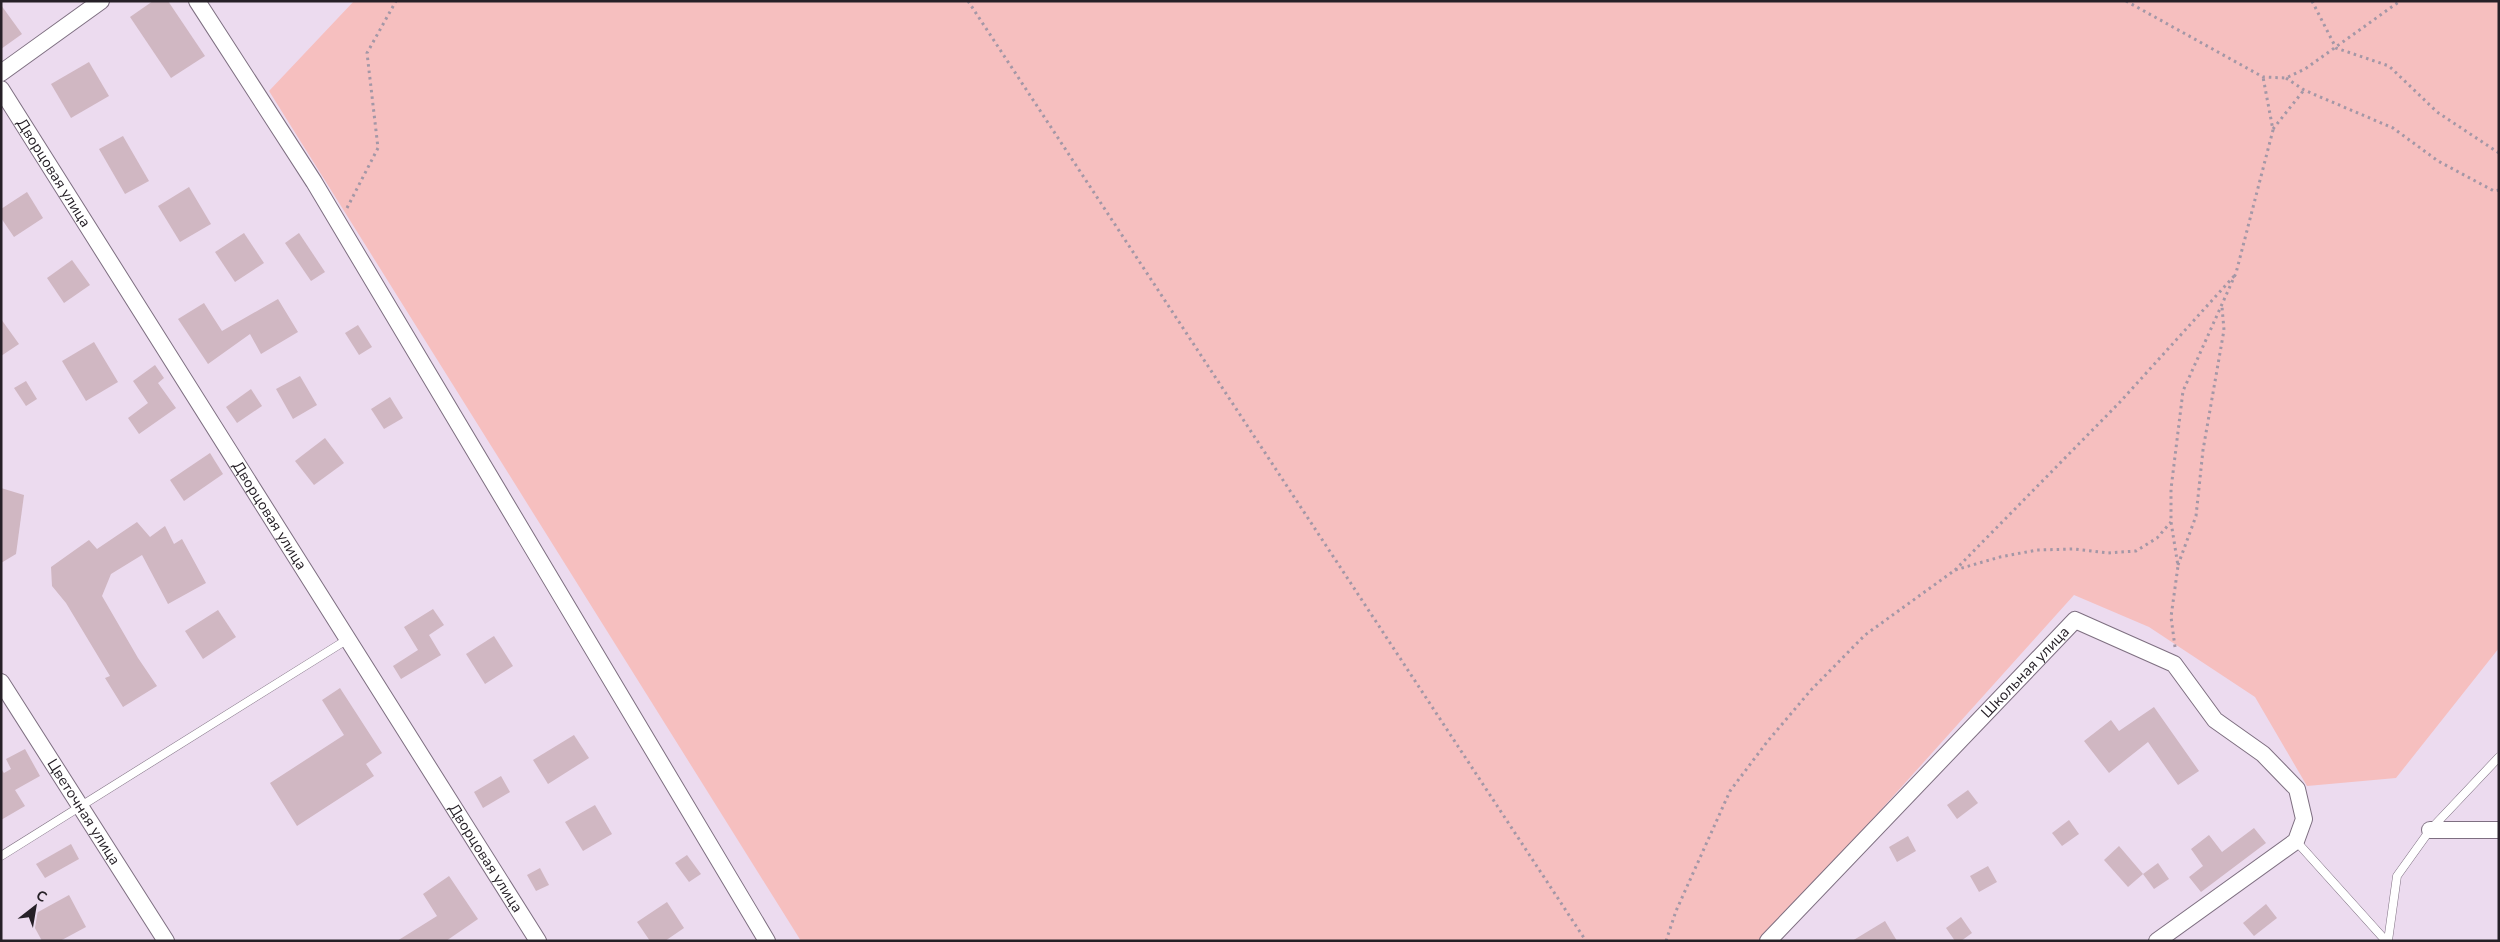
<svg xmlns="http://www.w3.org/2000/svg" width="2500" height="942" font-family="'Nunito Sans',sans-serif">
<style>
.green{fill:#f6bfbf}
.building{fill:#d0b7c2}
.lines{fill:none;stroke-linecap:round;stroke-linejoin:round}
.service-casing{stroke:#7e6f81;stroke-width:9}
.minor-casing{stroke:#7e6f81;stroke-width:18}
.path{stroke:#a497a6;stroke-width:3;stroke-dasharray:2.5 4;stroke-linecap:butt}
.service{stroke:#fff;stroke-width:8}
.minor{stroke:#fff;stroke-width:16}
.labels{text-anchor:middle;stroke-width:4;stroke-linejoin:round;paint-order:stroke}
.street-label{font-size:15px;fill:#262027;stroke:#ecdbef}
</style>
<rect width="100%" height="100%" fill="#ecdbef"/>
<!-- green -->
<path class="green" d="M354 1H2499V648L2396 778 2307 786 2255 697 2149 627 2074 595 1763 941H801L269 91Z"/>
<!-- building -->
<g class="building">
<path d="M153 1H168L205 56 171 78 130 17Z"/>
<path d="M1 5 22 34 1 49Z"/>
<path d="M89 62 109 96 71 118 51 84Z"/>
<path d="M123 136 149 181 125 194 99 149Z"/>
<path d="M189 187 211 224 180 242 158 206Z"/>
<path d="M27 192 43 218 14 237 1 218V209Z"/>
<path d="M244 233 264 263 235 282 215 252Z"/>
<path d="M299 233 325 272 311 281 285 243Z"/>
<path d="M72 260 90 285 64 303 47 278Z"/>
<path d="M278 299 298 332 261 354 250 334 208 364 178 319 204 303 222 331Z"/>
<path d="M1 319 19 344 1 356Z"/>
<path d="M358 325 372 347 359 355 345 333Z"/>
<path d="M94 342 118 382 86 401 62 361Z"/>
<path d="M155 365 164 378 158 383 176 408 139 434 128 418 148 403 133 381Z"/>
<path d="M300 376 317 405 293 419 276 389Z"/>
<path d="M26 381 37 399 26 406 14 388Z"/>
<path d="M251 389 262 406 237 423 226 407Z"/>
<path d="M390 397 403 418 384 429 371 409Z"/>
<path d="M325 438 344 463 314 485 295 461Z"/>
<path d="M210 453 223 474 184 501 170 480Z"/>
<path d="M1 488 24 495 16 554 1 563Z"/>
<path d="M137 522 150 537 165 526 174 544 182 539 206 583 168 604 142 555 111 574 102 596 138 658 157 686 123 707 105 678 110 676 66 603 52 586 51 567 89 540 97 549Z"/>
<path d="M433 609 444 625 429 635 441 655 401 679 393 666 418 650 404 627Z"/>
<path d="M218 610 236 637 203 659 185 631Z"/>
<path d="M494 636 513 666 485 684 466 654Z"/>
<path d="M340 688 382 753 366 764 374 776 297 826 270 783 344 735 322 700Z"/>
<path d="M2154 707 2199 771 2178 785 2148 742 2109 773 2084 741 2111 720 2119 731Z"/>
<path d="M574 735 589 758 548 784 533 760Z"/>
<path d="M25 749 40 776 15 790 25 806 1 820V769L4 773 11 769 6 759Z"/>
<path d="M501 776 510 792 483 808 474 792Z"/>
<path d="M1968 790 1978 803 1957 819 1947 805Z"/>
<path d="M595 805 612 834 583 851 565 822Z"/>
<path d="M2069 820 2079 834 2062 846 2052 833Z"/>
<path d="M2254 828 2266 843 2201 892 2189 877 2203 866 2191 849 2209 835 2222 852Z"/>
<path d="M1908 836 1916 851 1897 862 1889 847Z"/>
<path d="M71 844 79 859 45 878 36 864Z"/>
<path d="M2119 846 2143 874 2128 887 2104 860Z"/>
<path d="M687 855 701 874 689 882 675 863Z"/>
<path d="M2158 863 2169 879 2154 889 2143 874Z"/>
<path d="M1988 866 1997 882 1979 892 1970 876Z"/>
<path d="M540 868 549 885 536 891 527 875Z"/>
<path d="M449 876 478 919 446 941H397L437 916 423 894Z"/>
<path d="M69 895 86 927 60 941H42L29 917Z"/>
<path d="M667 902 684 928 665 941H650L637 922Z"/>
<path d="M2266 904 2277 918 2254 936 2243 923Z"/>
<path d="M1961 917 1972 933 1961 941H1955L1946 928Z"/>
<path d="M1885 921 1897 941H1852Z"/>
</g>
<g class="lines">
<!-- service casing -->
<g class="service-casing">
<g id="service">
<path d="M2296 841 2386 941"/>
<path d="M1 856 348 639"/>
<path d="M2388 941 2397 876 2430 830 2499 757"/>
</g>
</g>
<!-- minor casing -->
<g class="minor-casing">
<g id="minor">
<path d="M197 1 314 182 767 941"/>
<path d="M1 73 101 1"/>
<path id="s1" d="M1 89 538 941"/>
<path id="s2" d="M1 682 166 941"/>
<path d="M2430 830H2499"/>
<path id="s3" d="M1768 941 2075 620 2174 664 2215 720 2263 754 2297 789 2304 819 2296 841 2157 941"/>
</g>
</g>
<!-- path -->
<g class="path">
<path d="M968 1 1586 941"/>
<path d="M2126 1 2263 77 2286 78 2305 69 2400 1"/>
<path d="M2312 1 2336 48 2389 66 2437 112 2499 153"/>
<path d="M2286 78 2304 90 2393 128 2438 161 2494 191 2499 190"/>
<path d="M2273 129 2304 90"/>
<path d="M347 208 378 148 367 53 396 1"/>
<path d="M2178 565 2196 516 2203 450 2224 330 2222 307"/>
<path d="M1955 570 2120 402 2235 275"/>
<path d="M2175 647 2171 617 2178 566 2171 522V489L2183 391 2236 273 2273 130 2263 77"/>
<path d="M1666 941 1676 911 1730 791 1767 742 1811 690 1865 635 1955 570 2000 557 2037 550 2074 549 2108 553 2136 551 2157 538 2171 522"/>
</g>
<!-- service -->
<use href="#service" class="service"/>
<!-- minor -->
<use href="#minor" class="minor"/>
</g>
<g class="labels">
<!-- street labels -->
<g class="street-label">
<text dy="5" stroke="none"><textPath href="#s1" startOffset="99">Дворцовая улица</textPath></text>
<text dy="5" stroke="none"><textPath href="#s1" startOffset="504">Дворцовая улица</textPath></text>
<text dy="5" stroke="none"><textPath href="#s3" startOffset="372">Школьная улица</textPath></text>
<text dy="5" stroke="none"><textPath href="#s2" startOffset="154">Цветочная улица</textPath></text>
<text dy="5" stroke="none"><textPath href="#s1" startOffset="909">Дворцовая улица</textPath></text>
</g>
</g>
<!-- border -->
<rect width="2500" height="942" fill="none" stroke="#262027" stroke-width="5"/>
<!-- north arrow -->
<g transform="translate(35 907) rotate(31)" stroke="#ecdbef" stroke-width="4" paint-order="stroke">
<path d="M0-4L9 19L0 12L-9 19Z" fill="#262027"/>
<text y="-8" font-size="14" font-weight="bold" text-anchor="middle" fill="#262027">С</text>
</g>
</svg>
